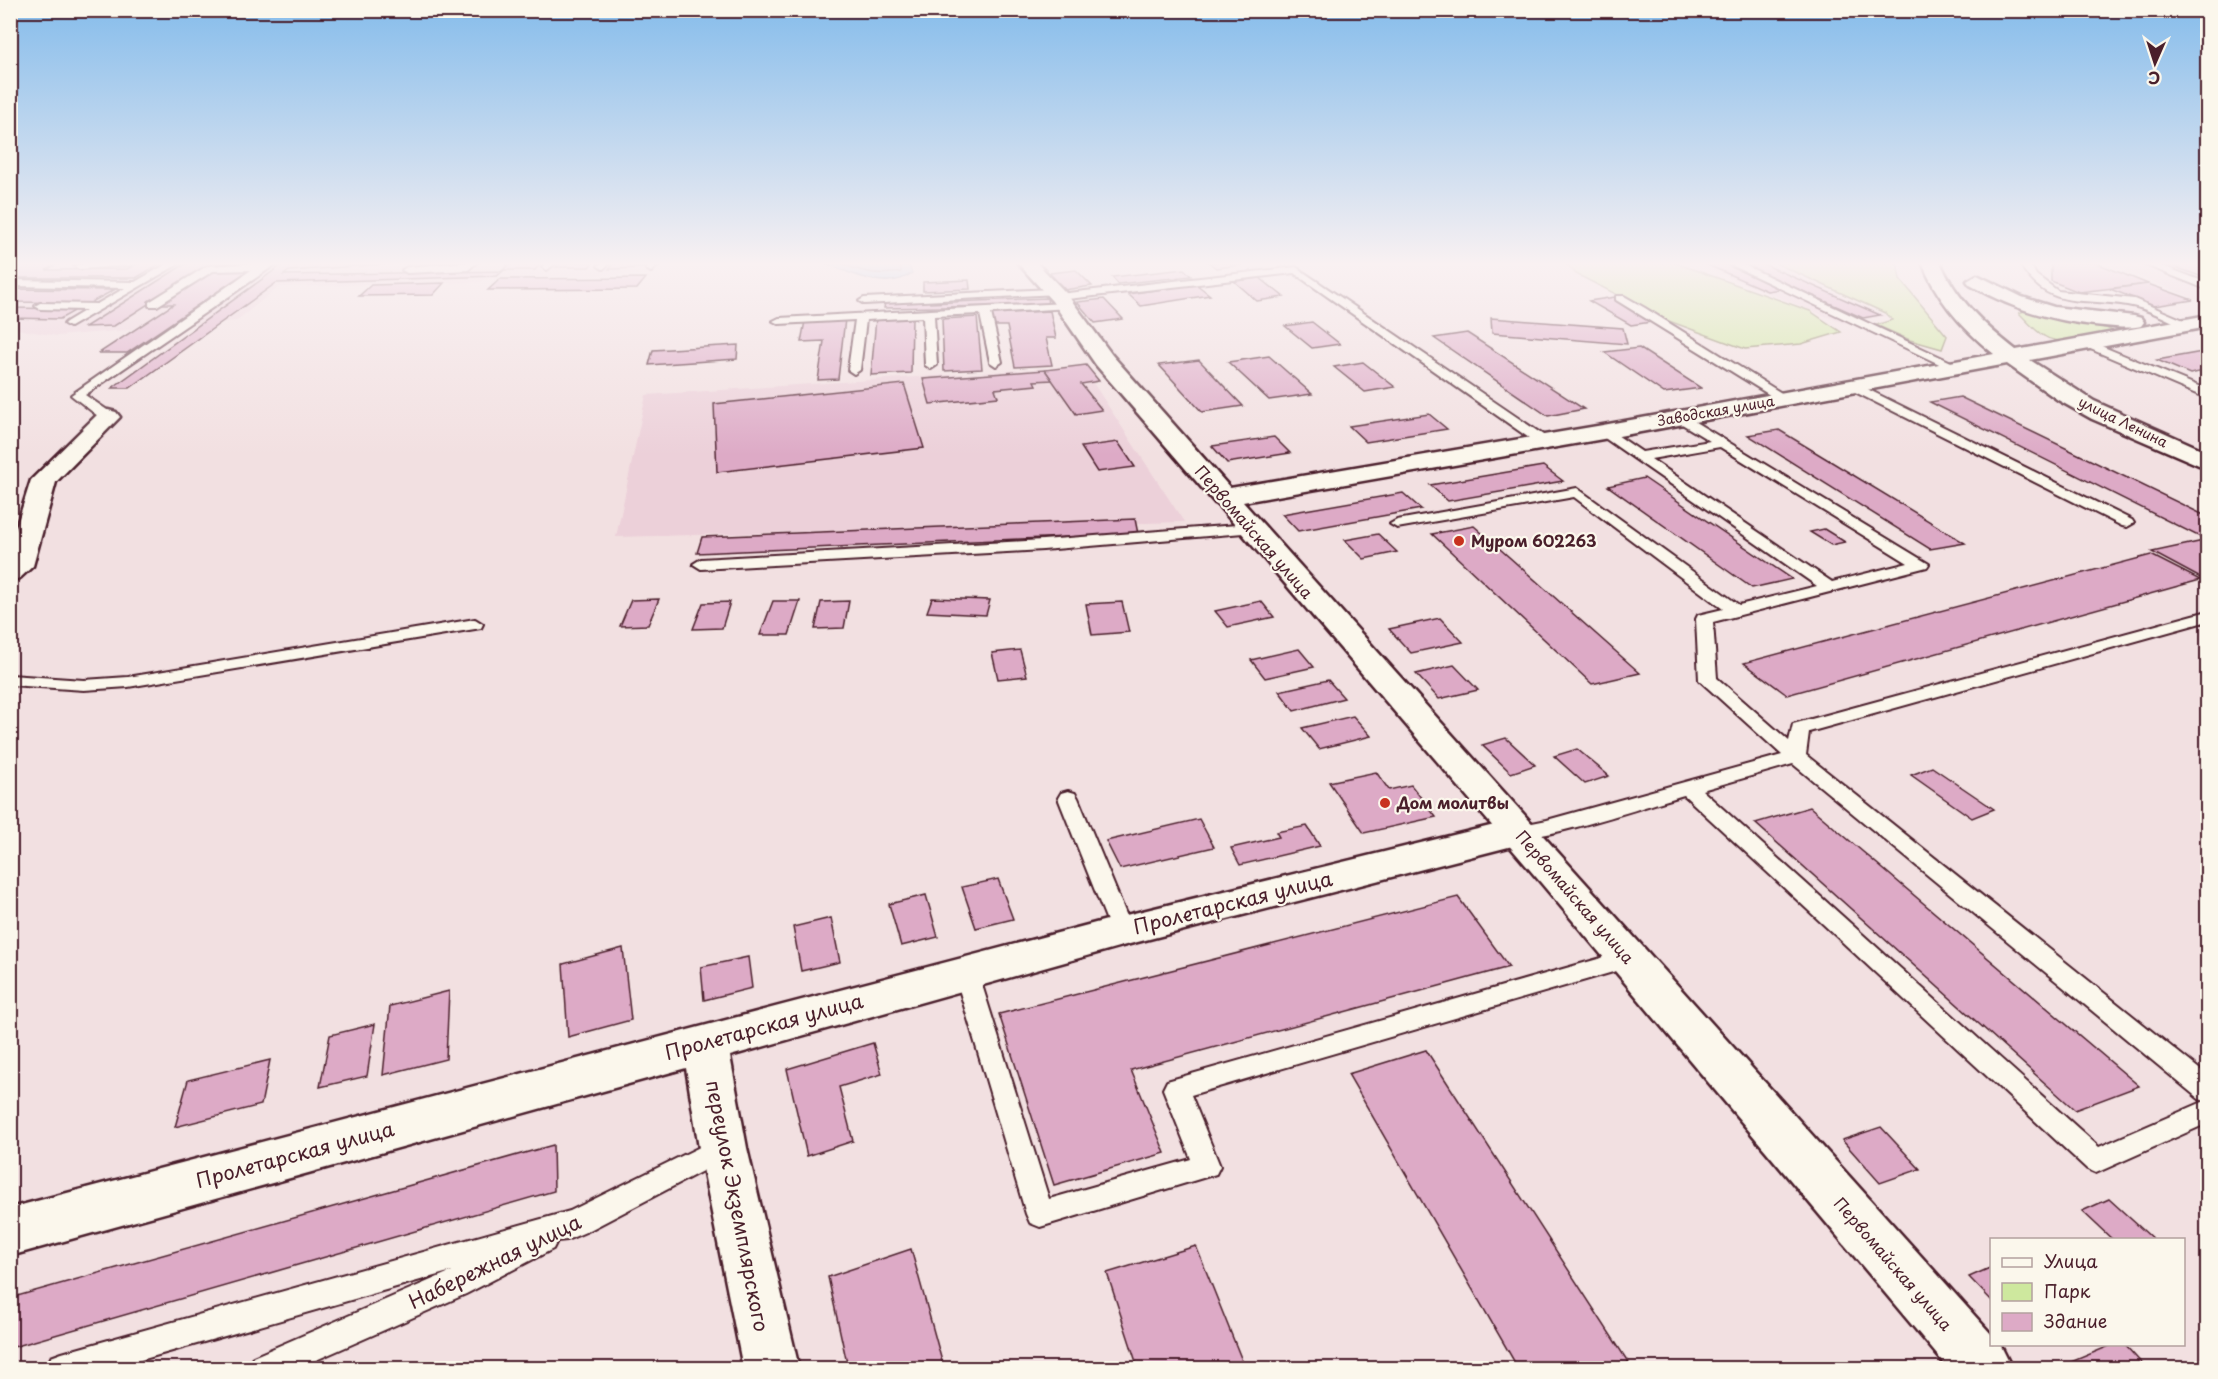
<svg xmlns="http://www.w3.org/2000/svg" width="2218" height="1379" font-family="'Playpen Sans',sans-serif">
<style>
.built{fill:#ecd0d9}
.green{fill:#cee89e;stroke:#8c8464;stroke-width:1.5}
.water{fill:#92c8f0;stroke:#7584a1;stroke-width:1.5}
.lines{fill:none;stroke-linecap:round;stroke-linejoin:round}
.shore{stroke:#67637a;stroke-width:1.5}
.building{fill:#ddaac6;stroke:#4a1f2b;stroke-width:1.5}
.service-casing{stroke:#4a1f2b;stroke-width:4}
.minor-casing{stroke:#4a1f2b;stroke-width:5}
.tertiary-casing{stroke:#4a1f2b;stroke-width:5}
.service{fill:#fbf7ec;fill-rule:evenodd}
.minor{fill:#fbf7ec;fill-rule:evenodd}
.tertiary{fill:#fbf7ec;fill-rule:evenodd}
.poi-dot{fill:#c8321e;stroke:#fbf7ec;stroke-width:2}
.labels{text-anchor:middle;stroke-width:4.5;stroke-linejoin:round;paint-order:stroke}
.far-street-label{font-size:14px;fill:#4a1f2b;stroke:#fbf7ec}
.street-label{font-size:16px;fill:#4a1f2b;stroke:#fbf7ec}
.poi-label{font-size:16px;font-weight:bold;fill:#4a1f2b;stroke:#fbf7ec;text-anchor:start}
.near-street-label{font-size:20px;fill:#4a1f2b;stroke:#fbf7ec}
</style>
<rect width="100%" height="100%" fill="#f2e0e1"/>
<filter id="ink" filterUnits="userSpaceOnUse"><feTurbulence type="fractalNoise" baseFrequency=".0167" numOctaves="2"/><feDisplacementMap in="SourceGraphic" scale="12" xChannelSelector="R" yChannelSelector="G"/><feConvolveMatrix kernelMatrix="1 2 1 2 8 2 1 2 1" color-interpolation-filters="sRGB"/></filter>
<g filter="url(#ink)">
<!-- built -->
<g class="built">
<path d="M10 262H663L654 273 485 279 481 282 279 287 236 321 57 336 11 328Z"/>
<path d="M1690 262H1767L1886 316 1843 323Z"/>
<path d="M2103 262H2207V304L2159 284Z"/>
<path d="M1082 366 1184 522 616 537 646 395Z"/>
</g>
<!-- green -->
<g class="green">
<path d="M1565 262H1673L1810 311 1841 332 1801 344 1745 349 1669 321 1576 274Z"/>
<path d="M1773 262H1897L1900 279 1947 336 1942 349 1910 340 1876 325 1892 320 1885 313Z"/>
<path d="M2024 311 2106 328 2113 331C2094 335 2062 348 2044 336 2035 331 2027 321 2019 313Z"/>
</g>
<!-- water -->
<path class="water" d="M822 262H900L909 266 912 273C886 293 847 271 822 262Z"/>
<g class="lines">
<!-- shore -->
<path class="shore" d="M839 262C859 272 879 276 901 272L900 262"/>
</g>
<!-- building -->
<g class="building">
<path d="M26 262H76L57 264 46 270 127 269 140 262H163L136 278H10V270Z"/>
<path d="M188 262H264L212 263 114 326 85 327Z"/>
<path d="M322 262H411L289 271 284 275 503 271 497 276 276 283 130 388H112L283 264Z"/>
<path d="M511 262H542L535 270H503Z"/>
<path d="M561 262H593L589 267H556Z"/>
<path d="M614 262H649L645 268 609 269Z"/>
<path d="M1208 262H1237L1241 265 1216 268Z"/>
<path d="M1701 262H1720L1781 289 1767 291Z"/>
<path d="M1737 262H1759L1880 315 1863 318Z"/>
<path d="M2051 262H2094L2148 284 2079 292 2051 281Z"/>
<path d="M2161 262H2193L2208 267V279Z"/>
<path d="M1184 269 1191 276 1118 284 1112 277Z"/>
<path d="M249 270 127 353H99L174 304H160L211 271Z"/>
<path d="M1076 270 1092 286 1064 290 1049 273Z"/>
<path d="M646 278 637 289 488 290 500 279Z"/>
<path d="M1260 278 1284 297 1257 301 1234 281Z"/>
<path d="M969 280 970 289 923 291V282Z"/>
<path d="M444 283 433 295 359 296 371 285Z"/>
<path d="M1196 284 1210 295 1141 306 1128 294Z"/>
<path d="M2148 284 2193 300 2154 306 2110 289Z"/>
<path d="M10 289 114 290 90 303 10 302Z"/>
<path d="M1615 297 1658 321 1631 325 1589 301Z"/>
<path d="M1047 298 1048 305 884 308 885 302 930 300V303Z"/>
<path d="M1104 299 1123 319 1095 323 1077 302Z"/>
<path d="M10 308 78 309 60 319 10 318Z"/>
<path d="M1050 311 1056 338H1046L1052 365 1015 367 1007 326H994L992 314Z"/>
<path d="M912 317 911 373 871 375 876 318Z"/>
<path d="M977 317 982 369 944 371 942 319Z"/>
<path d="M1491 318 1623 328 1627 344 1492 333Z"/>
<path d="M845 319 838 379 818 380 824 341 801 342 805 321Z"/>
<path d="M1312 322 1340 344 1312 348 1285 326Z"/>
<path d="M1467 333 1584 409 1548 416 1434 338Z"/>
<path d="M738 345 737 359 649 365 653 350Z"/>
<path d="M1639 348 1701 388 1664 393 1604 352Z"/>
<path d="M2208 351V370L2190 374 2157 360Z"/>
<path d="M1269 356 1312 394 1269 400 1228 362Z"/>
<path d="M1199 360 1243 406 1202 412 1159 365Z"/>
<path d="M1363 362 1395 387 1365 392 1334 367Z"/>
<path d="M1086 365 1099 381 1081 384 1102 410 1076 414 1045 370Z"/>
<path d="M1045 370 1052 380 1034 381 1036 385 995 389 998 397 930 404 923 379Z"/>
<path d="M904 384 924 448 717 472 714 404Z"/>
<path d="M1960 397 2208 517V535L2200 537 1930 402Z"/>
<path d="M1429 414 1447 429 1366 442 1349 426Z"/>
<path d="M1779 430 1965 543 1930 549 1748 435Z"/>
<path d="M1274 437 1290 453 1227 463 1212 446Z"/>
<path d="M1118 442 1135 467 1097 472 1081 447Z"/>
<path d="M1543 466 1563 481 1448 501 1430 485Z"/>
<path d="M1644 478 1792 579 1752 588 1608 486Z"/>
<path d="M1403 493 1421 509 1298 531 1282 514Z"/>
<path d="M1135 519 1138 534 697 553 702 537Z"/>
<path d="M1474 526 1640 673 1592 684 1432 534Z"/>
<path d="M1824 529 1845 542 1831 545 1810 532Z"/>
<path d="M1378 534 1397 552 1364 559 1345 540Z"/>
<path d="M2208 540V582L2152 552Z"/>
<path d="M2151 555 2200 580 1787 695 1744 663Z"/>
<path d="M932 598 990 600 986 615 927 612Z"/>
<path d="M659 599 648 625 620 626 631 600Z"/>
<path d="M773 601H800L789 635H760Z"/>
<path d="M849 601 844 628 815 629 821 602Z"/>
<path d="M1261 601 1274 617 1228 627 1215 611Z"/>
<path d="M730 602 722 628 693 629 703 603Z"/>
<path d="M1122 602 1129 632 1092 635 1086 604Z"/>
<path d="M1440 618 1463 642 1411 653 1389 629Z"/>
<path d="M1299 649 1314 667 1265 678 1251 660Z"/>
<path d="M1020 650 1027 676 998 679 992 653Z"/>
<path d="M1454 665 1478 690 1439 699 1416 674Z"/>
<path d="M1328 680 1344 698 1294 711 1279 691Z"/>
<path d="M1353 716 1371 736 1319 749 1302 728Z"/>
<path d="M1506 738 1535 765 1511 773 1482 745Z"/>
<path d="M1577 749 1609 776 1585 784 1554 756Z"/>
<path d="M1932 767 1994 809 1972 818 1911 775Z"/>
<path d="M1376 772 1389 790 1411 785 1436 817 1364 833 1329 782Z"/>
<path d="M1810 807 2139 1086 2075 1110 1755 823Z"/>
<path d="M1199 819 1214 847 1120 869 1106 841Z"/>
<path d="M1307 826 1320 846 1240 865 1231 848 1279 837 1276 832Z"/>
<path d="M998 879 1013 919 976 928 962 887Z"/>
<path d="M926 895 938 937 901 946 889 904Z"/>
<path d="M1458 897 1509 967 1131 1070 1165 1153 1054 1185 999 1014Z"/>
<path d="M831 918 840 962 801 971 793 927Z"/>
<path d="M623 948 631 1020 568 1037 563 964Z"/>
<path d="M748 957 752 988 704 1000 701 967Z"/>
<path d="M449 991 446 1059 383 1075 390 1006Z"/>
<path d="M375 1024 367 1076 320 1087 330 1035Z"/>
<path d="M873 1043 882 1074 839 1087 853 1141 807 1156 787 1069Z"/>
<path d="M1426 1050 1632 1368H1518L1348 1074Z"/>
<path d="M270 1060 261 1105 175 1127 188 1080Z"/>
<path d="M1881 1127 1920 1169 1880 1183 1842 1140Z"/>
<path d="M553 1145 554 1191 10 1348V1298Z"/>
<path d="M2109 1199 2154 1240H2113L2082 1211Z"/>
<path d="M1196 1246 1245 1368H1138L1107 1273Z"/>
<path d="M911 1249 943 1365 933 1368H848L828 1277Z"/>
<path d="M1992 1267V1301L1969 1277Z"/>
<path d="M2114 1344H2124L2146 1368H2077L2071 1362Z"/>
</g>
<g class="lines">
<!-- service casing -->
<g class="service-casing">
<g id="service">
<path d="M10 262H23L10 269Z"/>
<path d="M91 262H135L130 265 79 269 74 266Z"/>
<path d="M170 262H182L70 327 64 324 66 322 86 310 40 309 35 306 40 303 97 304 125 288 10 286V280L135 282Z"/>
<path d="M279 262 85 395 113 414V420H103L71 395 251 270 213 271 157 306H149V302L207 266Z"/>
<path d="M467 262H477L468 270 407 273 402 270 407 267Z"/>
<path d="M546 262H557L547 270 542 267Z"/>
<path d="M601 262H611L603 269 598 266Z"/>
<path d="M651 262H661L651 272 646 269Z"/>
<path d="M1725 262H1738L1964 368 1954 371Z"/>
<path d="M2019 262H2029L2036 275 2058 291 2134 299 2193 324 2183 326C2165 319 2147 308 2127 305 2081 297 2046 311 2019 262Z"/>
<path d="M2138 262H2152L2208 283V290Z"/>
<path d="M2202 262H2208V265L2203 264Z"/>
<path d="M1296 267 1549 439V445H1539L1294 273 1059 300 1054 297 1059 294Z"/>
<path d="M1053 289 1057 290V294L864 304 859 301 864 298Z"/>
<path d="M1616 296H1624L1645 308 1791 399 1789 402H1781L1616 300Z"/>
<path d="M1065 303 1070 306 1069 308 991 313 1002 362 996 366 990 362 980 314 934 316 937 365 931 369 925 365 923 317 866 320 860 370 854 374 848 370 855 320 779 324 773 321 779 318Z"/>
<path d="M2081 341H2089L2208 390V399L2081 345Z"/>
<path d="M1855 383 2132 520 2134 523 2127 527 2122 526 1851 390 1849 387Z"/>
<path d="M1682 414 1929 564 1927 567 1713 622 1717 678 1789 741 1793 724 2208 611V621L1809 732 1806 755 2208 1076V1123L2105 1169 2096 1173 2087 1169 1684 795C1653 804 1535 844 1512 837L1509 832 1512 827 1547 820 1782 755 1699 680 1696 619 1698 615 1723 609 1574 497 1397 528 1390 524 1397 520 1577 488 1739 605 1817 586 1596 432 1598 429H1608L1642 452 1710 441 1677 421V415ZM1720 447 1908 563 1832 582 1651 459ZM1793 764 2199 1099 2205 1101 2099 1147 1702 790Z"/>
<path d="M1250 524 1258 529 1255 532 1043 550 701 569 693 564 701 559 1043 540Z"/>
<path d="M475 619 483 624 481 628 128 687 84 690 10 685V675L84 680 128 677Z"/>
<path d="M1068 791 1075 793 1078 798 1133 931 1130 937 1122 939 1114 937 1111 931 1058 798 1061 793Z"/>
<path d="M1626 947 1634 950 1637 956 1634 962 1613 972 1191 1095 1220 1166 1216 1174 1040 1227 1030 1223 1026 1214 954 972 958 966 966 963 974 966 978 972 1049 1199 1191 1159 1163 1089 1167 1081 1598 959Z"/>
<path d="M722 1136 731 1140 735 1148 731 1156 588 1231 567 1240 557 1241 553 1249 466 1294 298 1368H249L253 1357 452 1271 113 1368H47L51 1357 62 1353 570 1211Z"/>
</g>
</g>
<!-- minor casing -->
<g class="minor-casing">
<g id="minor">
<path d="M1017 262H1036L1066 293 1112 355 1233 491 1237 497 1233 503 1224 505 1215 503 1096 365 1052 301Z"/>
<path d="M108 410 116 412 120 417 56 482 33 566 20 578 10 581V547L31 480 100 412Z"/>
<path d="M1519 819 1532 823 1538 832 1532 841 1122 946 730 1056 747 1148 799 1368H743L699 1148 686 1068 10 1256V1208L1122 916Z"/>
</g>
</g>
<!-- tertiary casing -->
<g class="tertiary-casing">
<g id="tertiary">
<path d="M1922 262H1940C1956 299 1984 325 2016 350L2208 315V327L2030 360 2094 401 2208 452V469L2092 419 2058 400 2007 364 1603 439 1243 502 1992 1335V1344H2000L2012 1368H1948L1542 884 1211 497 1215 491 1224 489 1603 425 1994 354C1963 329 1936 299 1922 262Z"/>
<path d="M1977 275 2022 297 2054 307 2134 316 2141 318 2144 322 2141 326C2129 329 2116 327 2104 326 2055 322 2012 309 1970 285L1967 281Z"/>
</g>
</g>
<!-- service -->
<use href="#service" class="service"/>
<!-- minor -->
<use href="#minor" class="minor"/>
<!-- tertiary -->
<use href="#tertiary" class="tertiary"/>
</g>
</g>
<!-- sky -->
<linearGradient id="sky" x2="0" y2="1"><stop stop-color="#85bceb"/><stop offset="0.58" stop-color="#f9f1f2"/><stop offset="1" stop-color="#f9f1f2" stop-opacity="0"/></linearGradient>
<rect width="2218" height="455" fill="url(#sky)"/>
<!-- markers -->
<g class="poi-dot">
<circle cx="1459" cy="541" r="6"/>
<circle cx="1385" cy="803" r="6"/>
</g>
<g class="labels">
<!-- far-street labels -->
<g class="far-street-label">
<text transform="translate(1716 411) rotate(-10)" y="5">Заводская улица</text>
<text transform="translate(2123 422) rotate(26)" y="5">улица Ленина</text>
</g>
<!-- street labels -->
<g class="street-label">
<text transform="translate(1254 532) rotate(49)" y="6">Первомайская улица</text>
<text transform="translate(1575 897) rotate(49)" y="6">Первомайская улица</text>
<text transform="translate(1893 1264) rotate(49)" y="6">Первомайская улица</text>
</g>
<!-- poi labels -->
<g class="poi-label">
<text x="1471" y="547">Муром 602263</text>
<text x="1397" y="809">Дом молитвы</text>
</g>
<!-- near-street labels -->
<g class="near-street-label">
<text transform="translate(1233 903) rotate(-14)" y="7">Пролетарская улица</text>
<text transform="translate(764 1027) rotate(-15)" y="7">Пролетарская улица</text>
<text transform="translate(295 1155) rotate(-15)" y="7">Пролетарская улица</text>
<text transform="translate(737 1206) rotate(79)" y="7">переулок Экземплярского</text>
<text transform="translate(495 1262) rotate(-26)" y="7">Набережная улица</text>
</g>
</g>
<!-- margin -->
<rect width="2218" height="1379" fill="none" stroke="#fbf7ec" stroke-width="36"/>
<rect x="18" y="18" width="2182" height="1343" fill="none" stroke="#4a1f2b" stroke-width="2" filter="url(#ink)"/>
<!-- legend -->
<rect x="1990" y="1238" width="195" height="108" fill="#fbf7ec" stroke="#b4a19f" stroke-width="1.5"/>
<rect x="2002" y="1258" width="30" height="9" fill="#fbf7ec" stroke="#b4a19f" stroke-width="1.5"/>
<text x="2044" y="1268" font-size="18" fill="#4a1f2b">Улица</text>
<rect x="2002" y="1283" width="30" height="18" fill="#cee89e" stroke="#b4a19f" stroke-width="1.5"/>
<text x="2044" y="1298" font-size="18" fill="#4a1f2b">Парк</text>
<rect x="2002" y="1313" width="30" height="18" fill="#ddaac6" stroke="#b4a19f" stroke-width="1.5"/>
<text x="2044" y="1328" font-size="18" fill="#4a1f2b">Здание</text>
<!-- north arrow -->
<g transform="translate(2155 63) rotate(183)" stroke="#fbf7ec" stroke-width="4.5" paint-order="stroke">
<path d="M0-4.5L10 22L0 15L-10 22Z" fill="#4a1f2b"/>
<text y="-9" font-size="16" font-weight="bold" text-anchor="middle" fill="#4a1f2b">С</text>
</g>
</svg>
